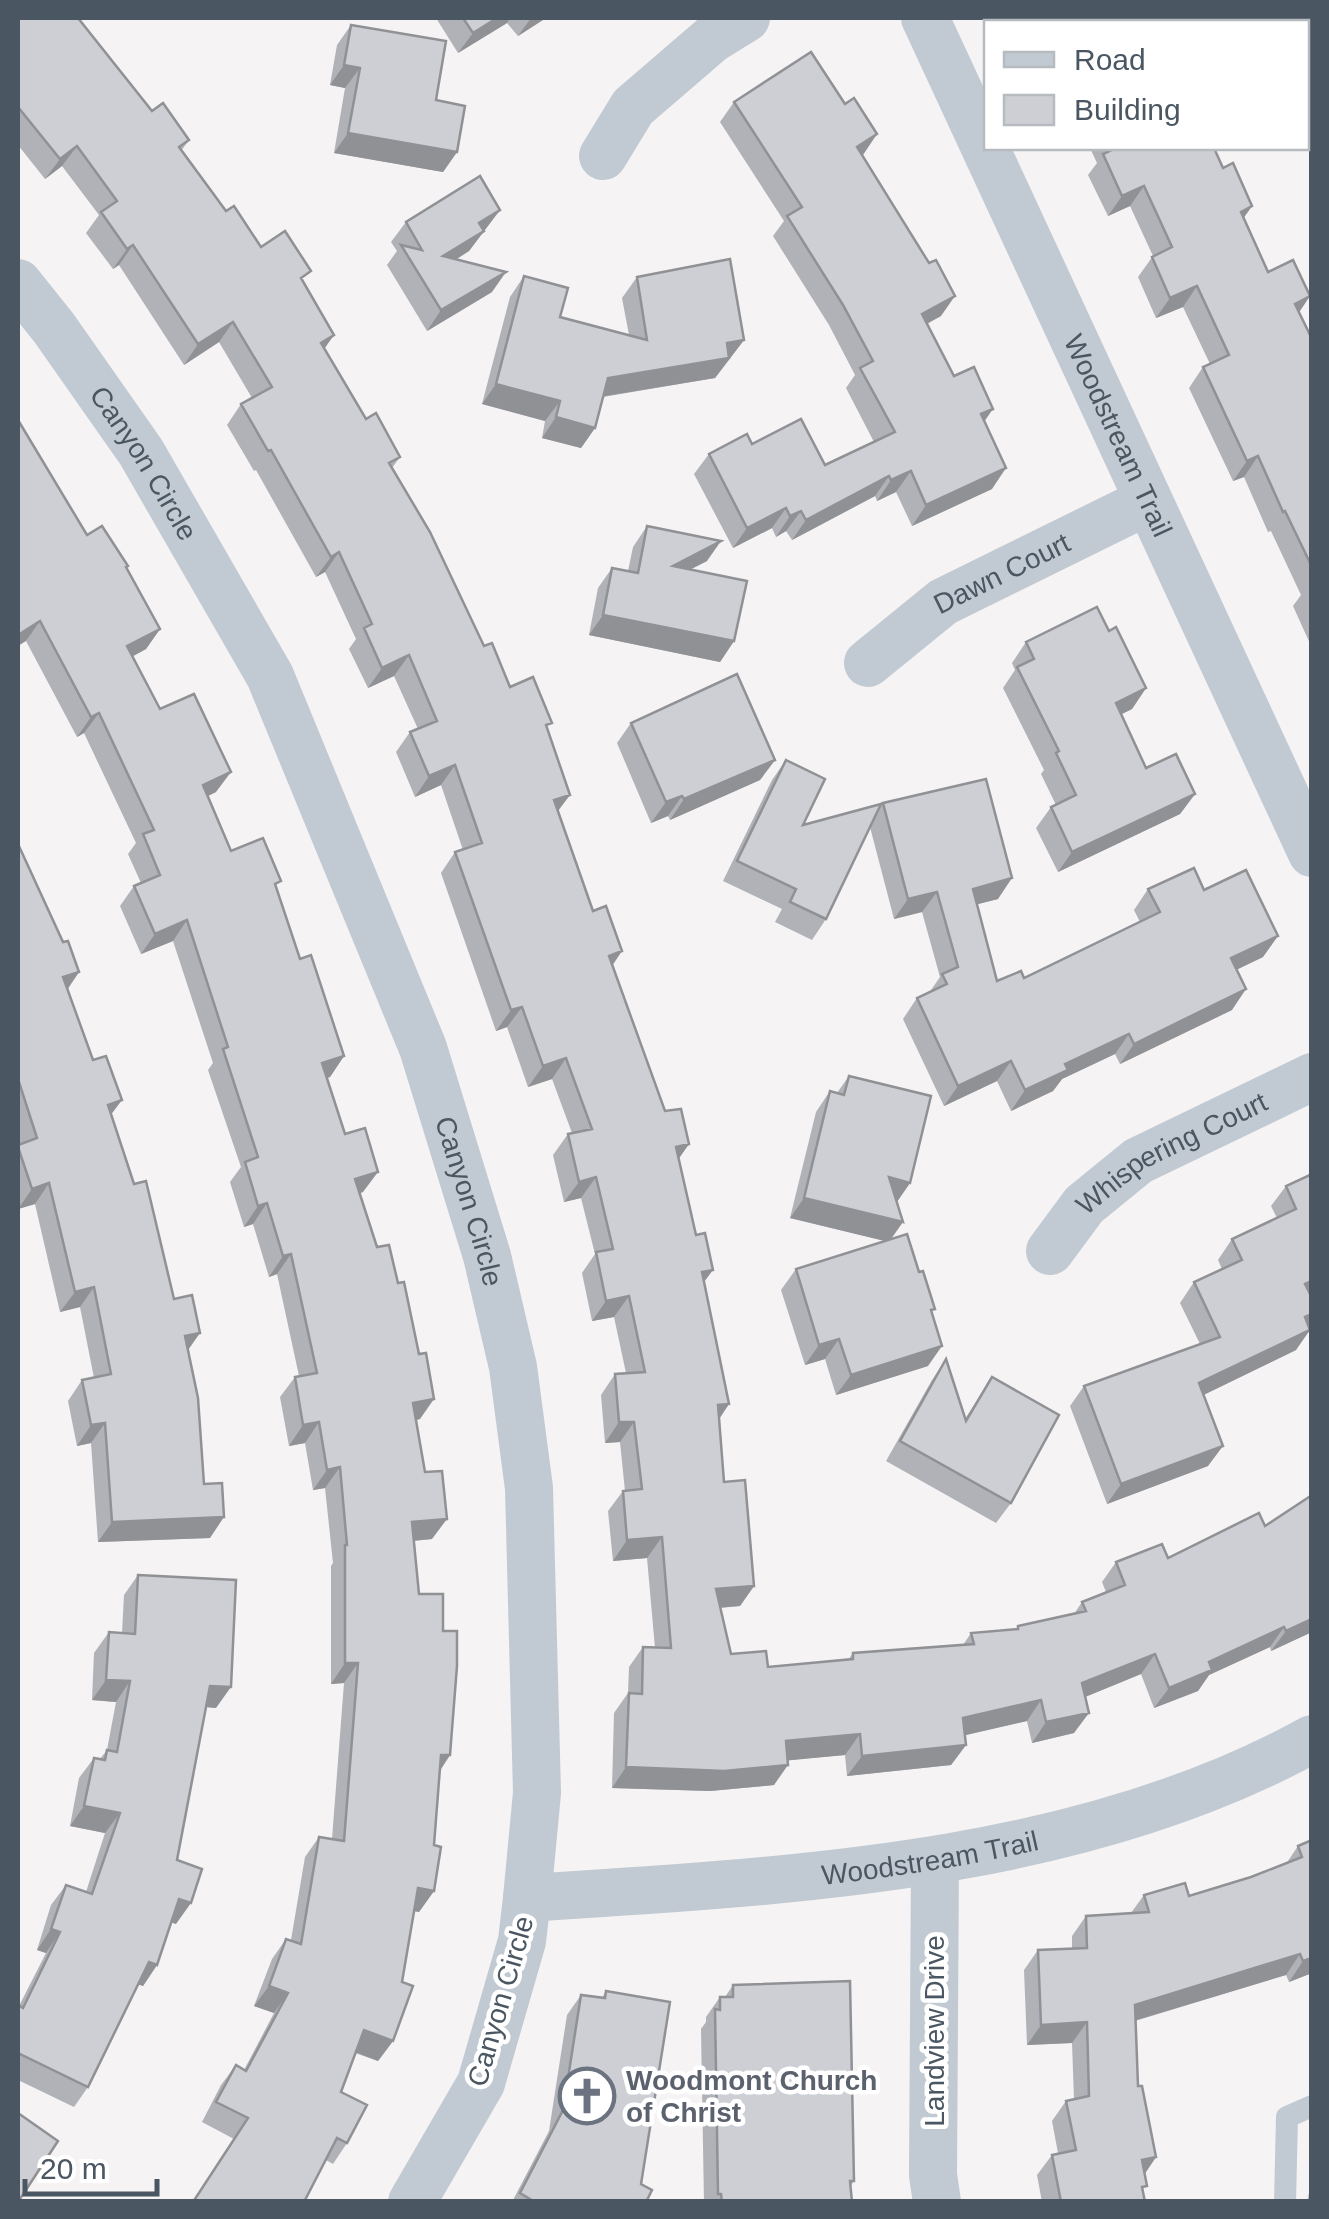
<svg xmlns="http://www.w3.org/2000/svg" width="1329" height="2219" font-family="Helvetica,sans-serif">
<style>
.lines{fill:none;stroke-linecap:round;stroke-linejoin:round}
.lane{stroke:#c1cad2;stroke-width:22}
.street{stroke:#c1cad2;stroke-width:48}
.wall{fill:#b0b2b7}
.shaded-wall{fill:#909195}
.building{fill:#cdcfd5;stroke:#909195;stroke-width:2.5}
.labels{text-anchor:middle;stroke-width:9;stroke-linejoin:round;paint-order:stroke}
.street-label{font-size:28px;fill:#4a5661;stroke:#fff}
.worship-label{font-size:28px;font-weight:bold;fill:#5b616d;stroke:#fff;text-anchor:start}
</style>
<rect width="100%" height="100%" fill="#f5f3f3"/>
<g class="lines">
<!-- lane -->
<path class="lane" d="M1285 2202 1287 2117 1312 2106"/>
<!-- street -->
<g class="street">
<path id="s1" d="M925 18 1312 853"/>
<path d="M603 156 633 107 712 39 746 18"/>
<path id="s2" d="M18 283 54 328 141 452 270 676 423 1048 487 1256 513 1367 529 1488 537 1793 527 1898 522 1941 481 2083 412 2202"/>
<path id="s3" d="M868 663 943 602 1148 501"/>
<path id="s4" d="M1050 1251 1084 1205 1138 1161 1312 1077"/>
<path d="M935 1861 933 2175 937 2202"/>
<path id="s5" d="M527 1898C788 1881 1079 1868 1312 1739"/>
</g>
</g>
<!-- wall -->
<g class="wall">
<path d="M18 18 152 111 189 140 181 151 226 211 261 247 303 283 324 349 366 419 400 457 392 468 484 646 510 687 548 729 558 812 665 1111 689 1144 678 1159 729 1404 719 1419 724 1482 754 1586 740 1606 720 1608 731 1654 768 1667 848 1660 853 1653 963 1645 971 1633 1016 1629 1018 1626 1074 1614 1082 1602 1106 1592 1102 1582 1116 1562 1168 1558 1265 1526 1312 1495V1632L1271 1651 1270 1647 1209 1675 1198 1691 1154 1708 1141 1674 1085 1697 1074 1733 1032 1743 1027 1721 965 1735 966 1745 951 1765 847 1776 845 1755 788 1760 774 1785 710 1791 612 1788 614 1713 628 1693 629 1667 643 1647 655 1648 647 1558 613 1561 608 1511 623 1491H625L620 1442 605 1443 601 1395 615 1374 626 1373 614 1317 592 1321 582 1273 595 1254 581 1198 564 1202 553 1155 568 1134 572 1133 552 1079 528 1087 507 1027 496 1031 441 873 455 852 463 850 441 785 415 797 396 752 410 732 418 729 394 676 368 688 349 649 356 639 325 572 316 577 256 470 254 471 227 425 241 404 252 398 219 342 184 365 119 265 113 269 86 233 99 215 62 166 45 179 18 145Z"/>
<path d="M436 18H546L518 36 507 23 458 53Z"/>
<path d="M1048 18H1160L1162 22H1050Z"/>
<path d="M351 25 457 152 443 172 334 153 345 88 330 85 337 45Z"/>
<path d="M734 102 862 155 941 316 927 324 954 376 984 421 992 489 912 526 896 492 877 501 875 496 792 540 786 531 776 537 772 528 733 548 694 474 709 454 752 444 825 465 874 442 846 388 855 375 829 325 773 236 784 221 720 122Z"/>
<path d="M1090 148H1214L1223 168 1252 206 1243 218 1268 272 1299 312 1312 339V648L1293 606 1301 595 1271 531 1268 532 1244 477 1233 481 1189 388 1203 367 1210 364 1183 307 1156 318 1138 277 1153 256 1130 206 1108 216 1088 175 1097 163Z"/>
<path d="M500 210 469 251 457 259 492 292 427 331 387 265 397 251 391 242 406 222Z"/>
<path d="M524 276 560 317 629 335 622 298 637 277 744 340 715 378 603 397 595 428 581 448 542 438 545 421 482 404 510 297Z"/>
<path d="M647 526 707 561 691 569 734 641 720 662 589 635 598 588 612 568 628 571 633 547Z"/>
<path d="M87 535 127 568 160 629 146 649 133 656 160 709 216 792 208 796 231 851 276 888 300 959 344 1056 330 1077 326 1078 363 1192 360 1193 420 1419 416 1420 432 1539 414 1541 419 1594 443 1631 450 1755 440 1771 434 1845V1891L419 1912 414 1911 393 2041 378 2061 355 2053 341 2092 347 2143 333 2164 326 2160 234 2139 202 2122 221 2085 236 2065 244 2070 274 2013 254 2006 272 1959 286 1939 291 1940 305 1857 319 1837 332 1839 344 1683 331 1684V1566L333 1563 325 1488 313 1490 305 1443 289 1446 280 1397 295 1377 299 1376 277 1274 269 1277 253 1224 244 1227 230 1182 241 1167 208 1070 213 1063 173 941 141 954 120 906 134 886 141 883 128 854 136 843 84 733 77 737 26 641Z"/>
<path d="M1109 631 1146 688 1132 709 1121 714 1146 768 1195 794 1180 814 1058 872 1036 828 1051 807 1056 805 1041 774 1044 770 1003 688 1015 670 1012 663 1026 642Z"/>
<path d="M631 723 775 760 760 780 670 820 668 816 651 823 617 743Z"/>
<path d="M786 760 803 825 877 812 883 803 998 899 977 904 997 981 1024 978 1140 922 1134 910 1148 889 1204 890 1263 957 1236 970 1232 1010 1120 1064 1115 1054 1062 1079 1053 1091 1011 1111 997 1081 944 1106 903 1019 917 998 929 993 940 977 922 912 894 919 870 827 826 919 812 940 775 922 782 909 723 881 772 780Z"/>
<path d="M18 844 63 942 79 972 68 989 174 1299 188 1350 210 1538 98 1542 91 1443 77 1446 68 1401 82 1380 94 1378 80 1307 60 1312 35 1204 18 1209Z"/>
<path d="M849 1076 910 1183 897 1202 891 1239 932 1313 928 1366 836 1395 825 1359 805 1365 781 1290 796 1269 885 1241 790 1218 816 1112 830 1091 837 1093Z"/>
<path d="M1312 1174 1310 1295 1312 1320 1296 1350 1203 1395 1208 1466 1107 1504 1070 1406 1084 1386 1200 1344 1180 1303 1194 1282 1222 1269 1218 1260 1232 1239 1277 1218 1271 1206 1286 1186Z"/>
<path d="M946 1359 965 1419 992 1377 1011 1503 996 1523 886 1461 932 1380Z"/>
<path d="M138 1575 216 1708 206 1707 177 1860 176 1924 171 1922 157 1965 143 1986 138 1984 88 2087 74 2107 18 2080V2005L19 2006 46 1953 37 1950 51 1905 66 1885 86 1892 105 1833 70 1826 79 1778 94 1758 100 1759 107 1750 116 1702 92 1700 94 1653 109 1632 122 1633 124 1595Z"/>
<path d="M1312 1840V1973L1289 1982 1286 1975 1135 2021 1138 2086 1156 2157 1145 2173 1143 2191 1145 2202H1042L1037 2175 1052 2155 1058 2153 1052 2121 1066 2101 1074 2099 1072 2043 1027 2045 1024 1970 1038 1950 1072 1948V1936L1086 1916 1131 1913 1144 1895 1189 1896 1251 1877 1286 1864 1298 1846Z"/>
<path d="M733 1985 854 2181 850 2187 852 2202H704L701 2029 706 2022V2017L720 1997H725Z"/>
<path d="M606 1991 641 2184 646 2202H512L549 2131 567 2015 581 1995 602 1998Z"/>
<path d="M1312 2179V2202H1307Z"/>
</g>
<!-- shaded-wall -->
<g class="shaded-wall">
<path d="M497 18H510L507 23 458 53 473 33Z"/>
<path d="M531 18H546L518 36Z"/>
<path d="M344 65 360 68 345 88 330 85Z"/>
<path d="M348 133 457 152 443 172 334 153Z"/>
<path d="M877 134 863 155 843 168 857 147Z"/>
<path d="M77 146 62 166 45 179 60 159Z"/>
<path d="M1144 186 1130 206 1108 216 1122 196Z"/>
<path d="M1252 206 1238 226 1241 212Z"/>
<path d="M500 210 469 251 429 276 443 256 479 223Z"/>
<path d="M133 245 119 265 113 269 127 249Z"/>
<path d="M506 272 492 292 427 331 441 310Z"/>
<path d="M1197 286 1183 307 1156 318 1170 298Z"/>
<path d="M955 296 941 316 907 334 922 314Z"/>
<path d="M1310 296 1296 317 1295 304Z"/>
<path d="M233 322 219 342 184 365 198 344Z"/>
<path d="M334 335 320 355 321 343Z"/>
<path d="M744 340 715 378 593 398 608 378 727 343Z"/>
<path d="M496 384 560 401 545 421 482 404Z"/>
<path d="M993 409 979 429 981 414Z"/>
<path d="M556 417 595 428 581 448 542 438Z"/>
<path d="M1258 456 1244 477 1233 481 1247 461Z"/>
<path d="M1006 468 992 489 912 526 926 505Z"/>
<path d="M911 471 896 492 877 501 891 480Z"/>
<path d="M889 476 875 496 792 540 806 520Z"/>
<path d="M786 508 772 528 733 548 747 528Z"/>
<path d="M801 511 786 531 776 537 790 516Z"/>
<path d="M721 541 707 561 658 586 673 566Z"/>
<path d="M339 552 325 572 316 577 331 557Z"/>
<path d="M603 615 734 641 720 662 589 635Z"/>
<path d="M40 621 26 641 18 646V635Z"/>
<path d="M160 629 146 649 113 667 127 646Z"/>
<path d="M409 655 394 676 368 688 382 668Z"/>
<path d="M1146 688 1132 709 1102 724 1116 703Z"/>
<path d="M99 713 84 733 77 737 91 717Z"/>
<path d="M775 760 760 780 670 820 684 799Z"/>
<path d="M455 765 441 785 415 797 429 776Z"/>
<path d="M231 772 216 792 189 805 203 785Z"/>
<path d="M1195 794 1180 814 1058 872 1072 852Z"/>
<path d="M570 795 555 815 554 800Z"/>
<path d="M682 796 668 816 651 823 666 802Z"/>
<path d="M1012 878 998 899 959 909 973 889Z"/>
<path d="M937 892 922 912 894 919 908 899Z"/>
<path d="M187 920 173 941 141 954 155 934Z"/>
<path d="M1278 936 1263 957 1217 979 1231 958Z"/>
<path d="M622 951 608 972 609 956Z"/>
<path d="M79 972 65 992 63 977Z"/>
<path d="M1246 989 1232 1010 1120 1064 1134 1044Z"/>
<path d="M522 1007 507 1027 496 1031 511 1010Z"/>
<path d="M1129 1034 1115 1054 1062 1079 1053 1091 1011 1111 1025 1090 1065 1064Z"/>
<path d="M344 1056 330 1077 308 1084 322 1063Z"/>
<path d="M566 1058 552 1079 528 1087 543 1066Z"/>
<path d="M1011 1061 997 1081 944 1106 958 1086Z"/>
<path d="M122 1100 107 1120 108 1105Z"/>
<path d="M689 1144 675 1164 676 1147Z"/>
<path d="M378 1172 363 1192 341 1199 355 1179Z"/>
<path d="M596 1177 581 1198 564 1202 579 1182Z"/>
<path d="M889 1177 910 1183 896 1203Z"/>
<path d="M49 1183 35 1204 18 1209 32 1189Z"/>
<path d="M804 1198 903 1222 889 1242 790 1218Z"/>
<path d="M267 1203 253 1224 244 1227 258 1206Z"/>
<path d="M291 1254 277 1274 269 1277 283 1256Z"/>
<path d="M713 1270 698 1290 702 1272Z"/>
<path d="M1312 1281V1294L1290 1304 1305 1284Z"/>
<path d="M94 1287 80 1307 60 1312 75 1292Z"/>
<path d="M629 1296 614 1317 592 1321 606 1301Z"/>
<path d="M1312 1314V1320L1303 1331 1305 1317Z"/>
<path d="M1310 1330 1296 1350 1185 1404 1199 1383Z"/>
<path d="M200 1333 186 1353 185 1336Z"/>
<path d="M839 1339 825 1359 805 1365 819 1345Z"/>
<path d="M942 1346 928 1366 836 1395 851 1375Z"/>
<path d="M434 1399 420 1419 398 1424 413 1403Z"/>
<path d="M729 1404 715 1425 718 1405Z"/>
<path d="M319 1422 305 1443 289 1446 303 1425Z"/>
<path d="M619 1422H634L620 1442 605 1443Z"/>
<path d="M105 1423 91 1443 77 1446 91 1425Z"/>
<path d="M1223 1446 1208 1466 1107 1504 1121 1484Z"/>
<path d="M340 1467 325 1488 313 1490 327 1470Z"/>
<path d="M224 1517 210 1538 98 1542 112 1522Z"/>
<path d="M447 1519 432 1539 398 1542 412 1522Z"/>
<path d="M662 1537 647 1558 613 1561 627 1540Z"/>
<path d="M754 1586 740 1606 702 1609 716 1589Z"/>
<path d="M1312 1619V1632L1271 1651 1286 1631Z"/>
<path d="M1284 1627 1270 1647 1209 1675 1198 1691 1154 1708 1169 1688 1209 1662Z"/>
<path d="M1155 1654 1141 1674 1068 1704 1082 1683Z"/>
<path d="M345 1663H358L344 1683 331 1684Z"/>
<path d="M106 1680 130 1681 116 1702 92 1700Z"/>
<path d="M210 1686 231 1687 216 1708 196 1706Z"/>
<path d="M1041 1700 1027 1721 949 1739 963 1718Z"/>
<path d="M1089 1713 1074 1733 1032 1743 1046 1722Z"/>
<path d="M860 1734 845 1755 772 1762 786 1741Z"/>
<path d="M966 1745 951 1765 847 1776 862 1756Z"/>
<path d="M441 1755H450L436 1776Z"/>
<path d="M788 1765 774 1785 710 1791 612 1788 626 1767Z"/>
<path d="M84 1806 120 1813 105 1833 70 1826Z"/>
<path d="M418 1888 434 1891 419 1912 403 1909Z"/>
<path d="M179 1899 191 1903 176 1924 165 1920Z"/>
<path d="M51 1929 60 1932 46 1953 37 1950Z"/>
<path d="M1300 1954 1286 1975 1120 2025 1135 2005Z"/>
<path d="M1312 1958V1973L1289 1982 1303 1961Z"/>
<path d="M149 1962 157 1965 143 1986 134 1983Z"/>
<path d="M269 1986 288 1993 274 2013 254 2006Z"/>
<path d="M1087 2022 1072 2043 1027 2045 1041 2025Z"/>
<path d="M364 2030 393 2041 378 2061 350 2050Z"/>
<path d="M1156 2157 1142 2178V2160Z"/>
</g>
<!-- building -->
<g class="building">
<path d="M18 18H78L152 111 163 103 189 140 179 147 226 211 234 206 261 247 285 231 311 271 301 278 334 335 321 343 366 419 376 413 400 457 389 463 430 532 484 646 492 643 510 687 533 677 552 723 546 725 570 795 554 800 593 911 606 906 622 951 609 956 665 1111 681 1109 689 1144 676 1147 696 1235 705 1233 713 1270 702 1272 729 1404 718 1405 724 1482 745 1480 754 1586 716 1589 731 1654 766 1651 768 1667 853 1659V1653L974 1644 971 1633 1018 1629V1626L1086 1611 1082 1602 1125 1585 1116 1562 1162 1544 1168 1558 1259 1513 1265 1526 1312 1495V1619L1286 1631 1284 1627 1209 1662 1212 1670 1169 1688 1155 1654 1082 1683 1089 1713 1046 1722 1041 1700 963 1718 966 1745 862 1756 860 1734 786 1741 788 1765 724 1771 626 1767 629 1693 642 1694 643 1647 671 1648 662 1537 627 1540 623 1491 642 1489 634 1422H619L615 1374 645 1372 629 1296 606 1301 596 1252 613 1249 596 1177 579 1182 568 1134 592 1129 566 1058 543 1066 522 1007 511 1010 455 852 482 843 455 765 429 776 410 732 437 721 409 655 382 668 364 628 372 624 339 552 331 557 271 450 268 451 241 404 272 387 233 322 198 344 133 245 127 249 101 212 117 201 77 146 60 159 18 107Z"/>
<path d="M463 18H497L473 33Z"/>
<path d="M1072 18H1160L1162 22H1074Z"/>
<path d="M351 25 446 41 436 100 465 106 457 152 348 133 360 68 344 65Z"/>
<path d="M811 52 845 104 854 98 877 134 857 147 929 263 936 260 955 296 922 314 954 376 974 367 993 409 981 414 1006 468 926 505 911 471 891 480 889 476 806 520 801 511 790 516 786 508 747 528 709 454 747 434 752 444 801 419 825 465 895 432 860 368 873 361 843 305 787 216 802 207 734 102Z"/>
<path d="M1114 148H1214L1223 168 1233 163 1252 206 1241 212 1268 272 1293 260 1310 296 1295 304 1312 339V567L1285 511 1283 512 1258 456 1247 461 1203 367 1229 355 1197 286 1170 298 1152 257 1172 247 1144 186 1122 196 1103 154 1114 149Z"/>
<path d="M480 176 500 210 479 223 484 231 443 256 506 272 441 310 401 245 422 250 406 222Z"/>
<path d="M730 259 744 340 727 343 729 358 608 378 595 428 556 417 560 401 496 384 524 276 568 288 560 317 647 340 637 277Z"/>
<path d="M18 420 87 535 102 526 128 566 126 567 160 629 127 646 160 709 194 694 231 772 203 785 231 851 263 838 281 881 275 884 300 959 311 955 344 1056 322 1063 345 1134 365 1128 378 1172 355 1179 377 1247 389 1245 398 1283 404 1282 419 1354 426 1353 434 1399 413 1403 425 1472 442 1471 447 1519 412 1522 419 1594H443V1631H457V1666L450 1755H441L434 1845 441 1847 434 1891 418 1888 402 1982 413 1986 393 2041 364 2030 341 2092 367 2105 347 2143 337 2138 304 2202H193L248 2118 216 2102 236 2065 246 2071 288 1993 269 1986 286 1939 301 1944 319 1837 344 1841 358 1663H345V1545H347L340 1467 327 1470 319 1422 303 1425 295 1377 317 1373 291 1254 283 1256 267 1203 258 1206 245 1162 258 1157 223 1049 228 1047 187 920 155 934 134 886 160 875 143 834 154 830 99 713 91 717 40 621 18 635Z"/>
<path d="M647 526 721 541 673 566 747 581 734 641 603 615 612 568 638 573Z"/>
<path d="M1097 607 1109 631 1116 627 1146 688 1116 703 1146 768 1176 754 1195 794 1072 852 1051 807 1076 795 1056 753 1059 751 1017 667 1034 659 1026 642Z"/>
<path d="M737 674 775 760 684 799 682 796 666 802 631 723Z"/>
<path d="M786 760 825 779 803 825 881 804 826 919 790 902 796 889 737 861Z"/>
<path d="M986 779 1012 878 973 889 997 981 1021 971 1024 978 1160 912 1148 889 1194 868 1204 890 1246 870 1278 936 1231 958 1246 989 1134 1044 1129 1034 1065 1064 1068 1070 1025 1090 1011 1061 958 1086 917 998 947 984 942 974 958 967 937 892 908 899 883 803Z"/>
<path d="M18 844 63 942 68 941 79 972 63 977 93 1060 106 1056 122 1100 108 1105 134 1184 146 1181 174 1299 192 1295 200 1333 185 1336 198 1398 204 1484 222 1483 224 1517 112 1522 105 1423 91 1425 82 1380 111 1374 94 1287 75 1292 49 1183 32 1189 18 1147V1145L37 1138 18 1079Z"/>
<path d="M849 1076 931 1096 910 1183 889 1177 903 1222 804 1198 830 1091 844 1095Z"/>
<path d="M1312 1174V1281L1305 1284 1312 1298V1314L1305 1317 1310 1330 1199 1383 1223 1446 1121 1484 1084 1386 1220 1337 1194 1282 1242 1260 1232 1239 1296 1209 1286 1186Z"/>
<path d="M907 1234 919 1272 923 1271 935 1309 931 1310 942 1346 851 1375 839 1339 819 1345 796 1269Z"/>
<path d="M946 1359 966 1421 992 1377 1059 1415 1011 1503 900 1441Z"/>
<path d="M138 1575 236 1580 231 1687 210 1686 177 1860 202 1869 191 1903 179 1899 157 1965 149 1962 88 2087 18 2053V2005L23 2008 60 1932 51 1929 66 1885 92 1894 120 1813 84 1806 94 1758 105 1760 107 1750 117 1752 130 1681 106 1680 109 1632 135 1634Z"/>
<path d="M1312 1840V1958L1303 1961 1300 1954 1135 2005 1138 2086H1142L1156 2157 1142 2160 1147 2186 1142 2187 1145 2202H1061L1052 2155 1076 2150 1066 2101 1089 2096 1087 2022 1041 2025 1038 1950 1087 1948 1086 1916 1149 1912 1144 1895 1185 1883 1189 1896 1251 1877 1302 1857 1298 1846Z"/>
<path d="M850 1981 854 2181H850L852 2202H722L721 2194H718L715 2009 720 2010V1997H733V1985Z"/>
<path d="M606 1991 670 2002 641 2184 652 2190 646 2202H535L520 2193 563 2110 581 1995 605 1998Z"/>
<path d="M18 2113 58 2141 18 2202Z"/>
</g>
<!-- icons -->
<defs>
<g id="church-ring" transform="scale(2.875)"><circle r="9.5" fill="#fff" stroke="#6b7280" stroke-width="1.5"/><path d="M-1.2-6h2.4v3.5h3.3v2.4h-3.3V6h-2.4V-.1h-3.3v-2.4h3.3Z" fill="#6b7280"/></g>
</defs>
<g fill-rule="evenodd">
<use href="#church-ring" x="587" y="2096"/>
</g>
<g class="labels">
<!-- street labels -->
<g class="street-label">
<text dy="10" stroke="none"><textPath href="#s1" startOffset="460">Woodstream Trail</textPath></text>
<text dy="10" stroke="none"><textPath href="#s2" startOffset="220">Canyon Circle</textPath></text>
<text dy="10" stroke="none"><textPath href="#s3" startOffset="162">Dawn Court</textPath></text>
<text dy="10" stroke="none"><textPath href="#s4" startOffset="160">Whispering Court</textPath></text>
<text dy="10" stroke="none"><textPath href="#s2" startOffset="1030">Canyon Circle</textPath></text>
<text dy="10" stroke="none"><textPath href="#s5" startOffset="405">Woodstream Trail</textPath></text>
<text transform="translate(500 2001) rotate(-74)" y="10">Canyon Circle</text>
<text transform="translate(934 2031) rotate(-90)" y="10">Landview Drive</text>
</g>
<!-- worship labels -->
<g class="worship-label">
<text x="626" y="2090">Woodmont Church<tspan x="626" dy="32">of Christ</tspan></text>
</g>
</g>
<!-- border -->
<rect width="1329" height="2219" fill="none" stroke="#4a5661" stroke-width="40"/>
<!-- legend -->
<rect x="984" y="20" width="325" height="130" fill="#ffffff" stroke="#b7bbc0" stroke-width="2.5"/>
<rect x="1004" y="52" width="50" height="15" fill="#c1cad2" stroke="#b7bbc0" stroke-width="2.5"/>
<text x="1074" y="70" font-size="30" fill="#4a5661">Road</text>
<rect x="1004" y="95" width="50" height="30" fill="#cdcfd5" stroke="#b7bbc0" stroke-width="2.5"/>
<text x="1074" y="120" font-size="30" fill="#4a5661">Building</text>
<!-- scale -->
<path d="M25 2179v15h132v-15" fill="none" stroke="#4a5661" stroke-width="5"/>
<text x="40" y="2179" font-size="30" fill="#4a5661" stroke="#ffffff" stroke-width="8" paint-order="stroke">20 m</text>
</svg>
